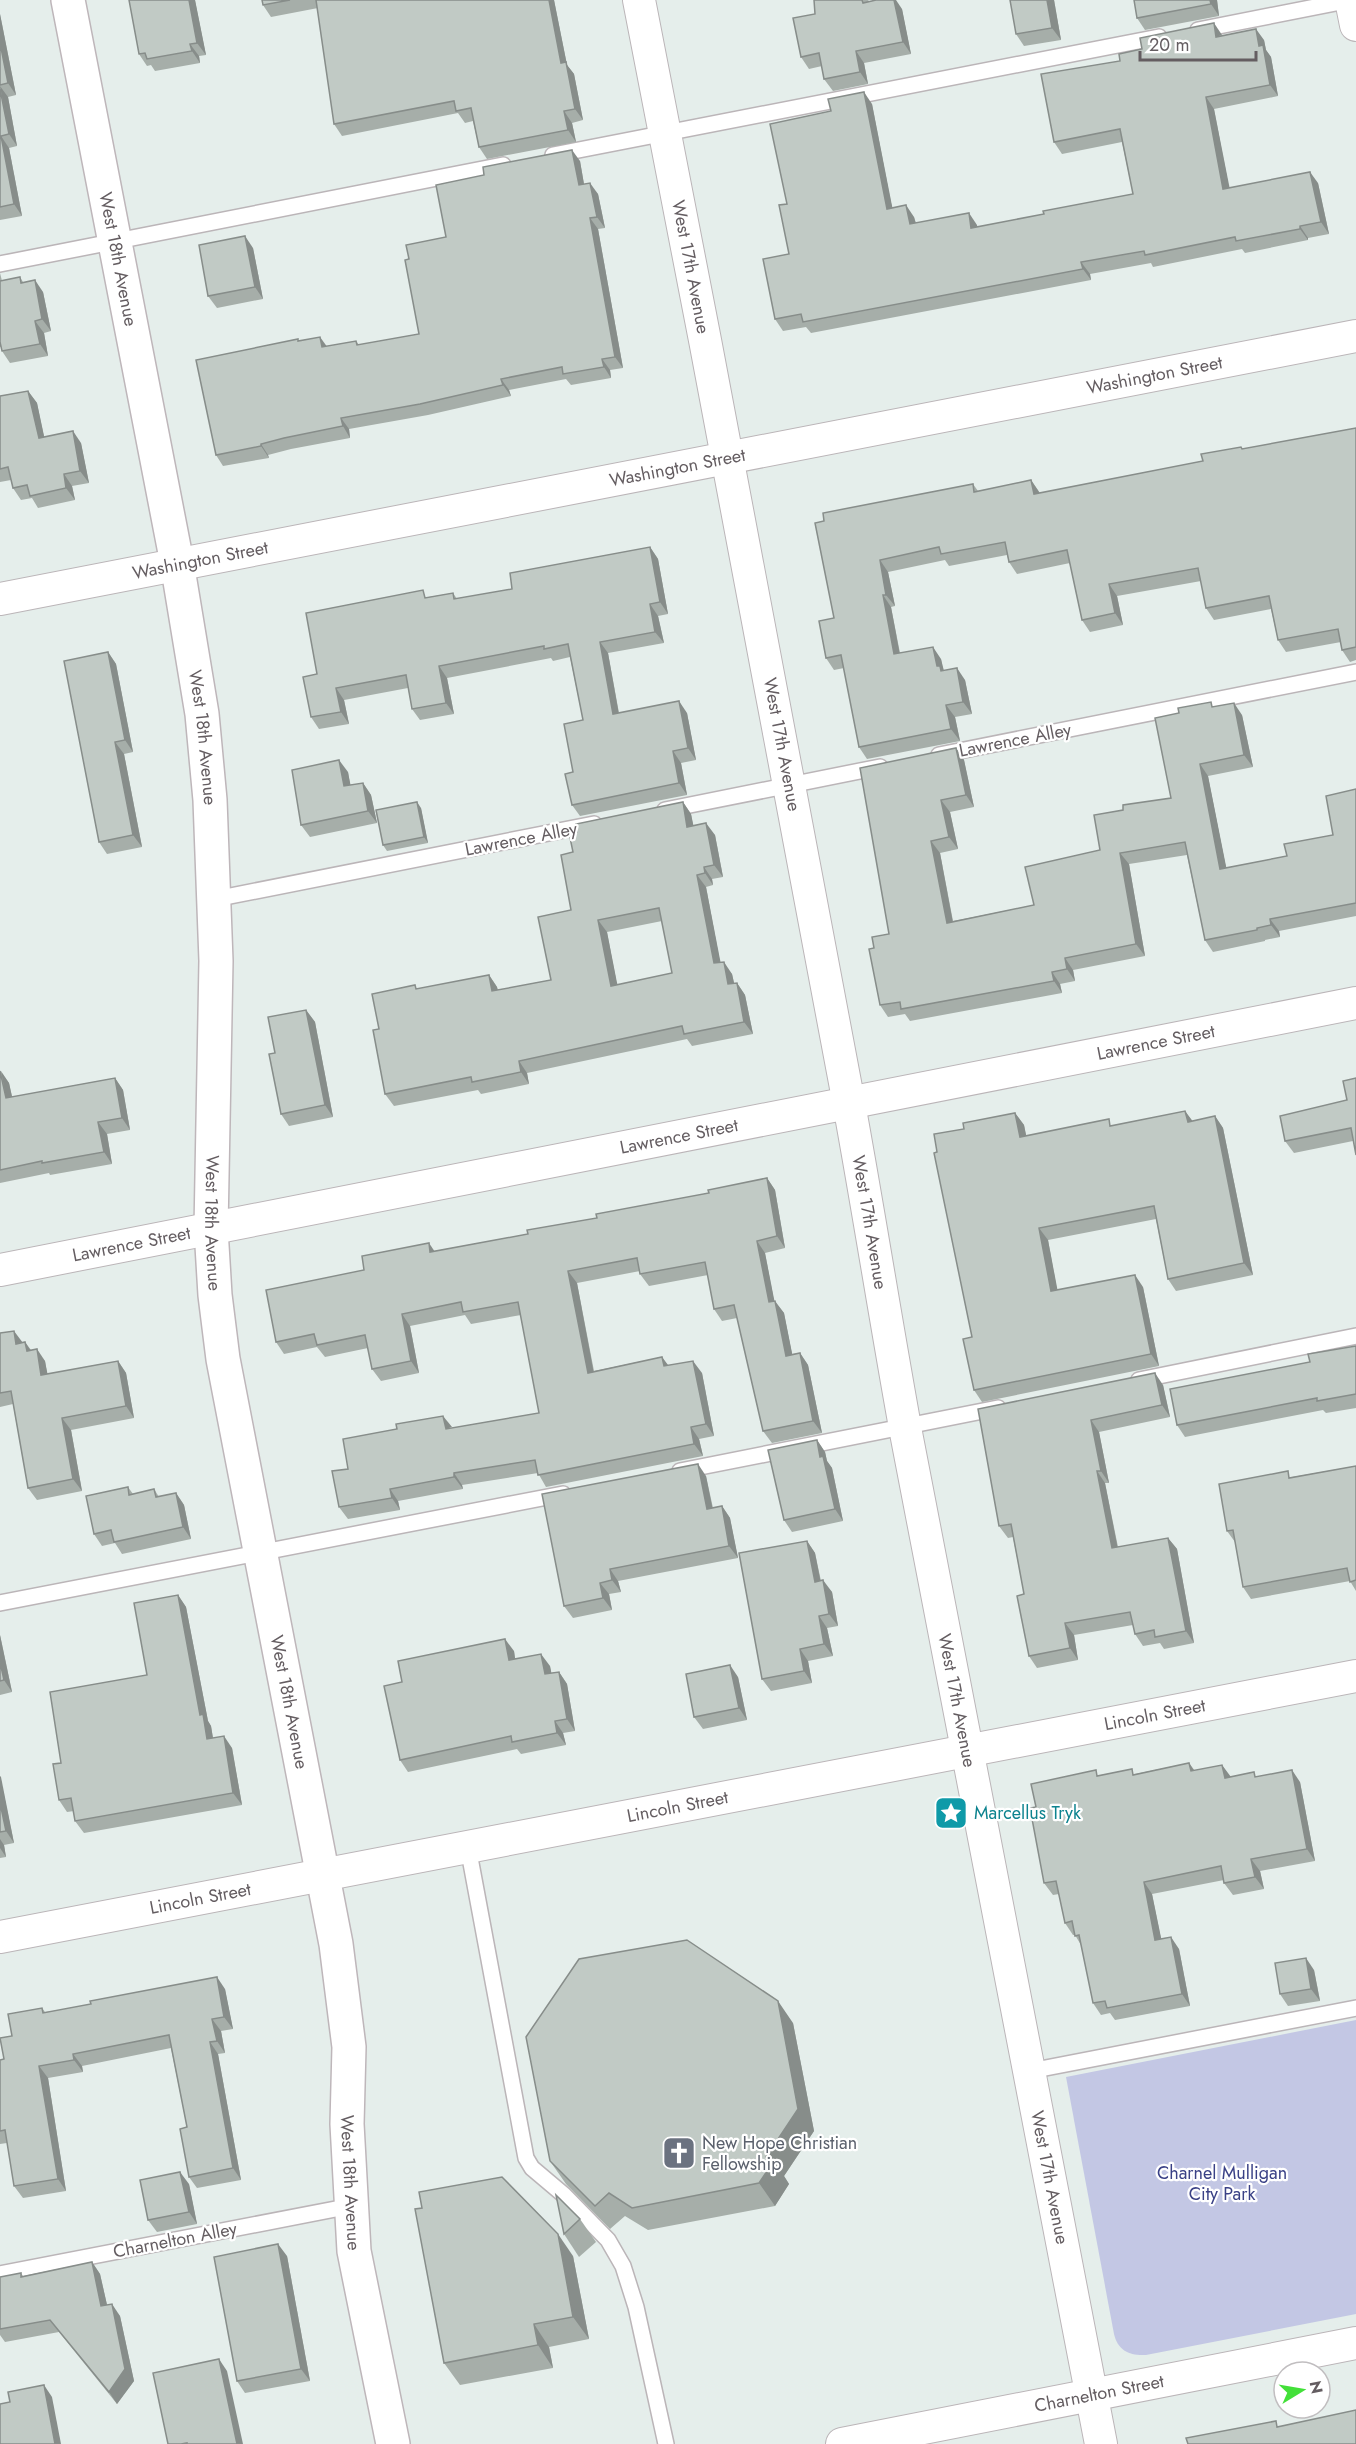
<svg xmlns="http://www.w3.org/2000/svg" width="1356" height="2444" font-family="Jost,sans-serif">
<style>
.green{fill:#c3c7e4}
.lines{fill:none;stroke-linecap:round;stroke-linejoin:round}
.service-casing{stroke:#bbb5b8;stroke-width:18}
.minor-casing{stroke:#bbb5b8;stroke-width:34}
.secondary-casing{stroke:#beb6ba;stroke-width:36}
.service{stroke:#fff;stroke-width:15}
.minor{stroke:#fff;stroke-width:32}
.secondary{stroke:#fff;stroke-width:33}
.wall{fill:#a6aea9;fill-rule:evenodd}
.shaded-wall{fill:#878d8a}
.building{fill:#c1cac5;stroke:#878d8a;stroke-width:1.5;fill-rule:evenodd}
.labels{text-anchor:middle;stroke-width:4.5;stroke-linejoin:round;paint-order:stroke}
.street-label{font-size:18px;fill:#645d61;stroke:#fff}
.culture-label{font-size:18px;fill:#0d838f;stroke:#fff;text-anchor:start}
.worship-label{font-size:18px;fill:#5b616d;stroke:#fff;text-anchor:start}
.park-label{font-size:18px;fill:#3a4186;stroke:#fff}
</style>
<rect width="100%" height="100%" fill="#e5eeeb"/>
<!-- green -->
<path class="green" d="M1356 2020V2314L1146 2355C1130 2356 1118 2351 1114 2334L1066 2077Z"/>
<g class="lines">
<!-- service casing -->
<g class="service-casing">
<g id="service">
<path d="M1198 30 1351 0"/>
<path d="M553 155 1159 37"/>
<path d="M0 264 503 165"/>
<path d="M939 755 1356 672"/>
<path d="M665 810 880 767"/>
<path d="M215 899 594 824"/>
<path d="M1139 1380 1356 1336"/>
<path d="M680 1471 998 1408"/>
<path d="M0 1603 563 1494"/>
<path d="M468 1847 526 2158 532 2168 564 2195 608 2240 623 2266 636 2307 666 2444"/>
<path d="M1030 2071 1356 2008"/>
<path d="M0 2274 351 2206"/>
</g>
</g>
<!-- minor casing -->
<g class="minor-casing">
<g id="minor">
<path id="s1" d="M639 0C710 364 780 728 847 1093 868 1207 886 1323 907 1438 970 1773 1037 2108 1101 2444"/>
<path d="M1351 0 1356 25"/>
<path id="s2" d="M0 599 1356 336"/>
<path id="s3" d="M0 1270 1356 1003"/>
<path id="s4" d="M0 1937 1356 1676"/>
<path id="s5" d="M842 2444 1356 2343"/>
</g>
</g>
<!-- secondary casing -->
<g class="secondary-casing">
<g id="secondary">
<path id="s6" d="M68 0 177 563 202 714 210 800 216 961 211 1229 215 1295 223 1359 336 1944 349 2047 347 2124 354 2251 393 2444"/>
</g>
</g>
<!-- service -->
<use href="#service" class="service"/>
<!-- minor -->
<use href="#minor" class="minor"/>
<!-- secondary -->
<use href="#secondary" class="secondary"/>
</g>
<!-- wall -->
<g class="wall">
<path d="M195 0 206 55 199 56 200 63 155 71 151 65 147 66 139 54Z"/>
<path d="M262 0H554L567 65 574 74 583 120 572 123 576 142 487 159 479 147 473 121 465 123 458 113 342 136 334 124 318 8 271 17 263 5Z"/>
<path d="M814 0H868L869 1 902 9 911 54 864 63 868 84 833 91 824 79 822 66 809 69 801 57 815 14Z"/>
<path d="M1054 0 1061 40 1024 46 1016 34Z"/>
<path d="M1217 0 1219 16 1145 30 1137 18Z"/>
<path d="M0 14 16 95 8 97 17 146 9 148 22 216 0 220Z"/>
<path d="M1222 35 1264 40 1266 50 1271 57 1278 96 1214 109 1229 188 1318 183 1329 234 1308 238V240L1245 253 1242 249 1153 267 1151 263 1090 274 1091 280 811 333 806 327 783 331 775 319 789 254 787 204 872 104 892 208 914 217 916 223 977 225V227L1044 214 1133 194 1122 142 1062 154 1054 142 1120 61Z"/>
<path d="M580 161 584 184 598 194 605 228 598 229 623 368 610 370 611 378 571 385 566 379 509 390 511 396 428 415 349 429 350 438 291 449 268 455 269 458 223 466 216 455 299 341 327 347 356 341 359 345 419 334 409 259Z"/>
<path d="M253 248 263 299 217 308 208 296Z"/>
<path d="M0 273 2 281 20 277 23 282 43 292 51 331 44 333 48 356 10 363 2 351 1 347H0Z"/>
<path d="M28 391 37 403 44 437 81 443 89 483 72 486 75 500 38 508 32 498 21 500 13 488 11 480 0 482V396Z"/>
<path d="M1356 428V660L1350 662 1342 650 1341 642 1286 652 1278 640 1271 609 1214 620 1206 608 1201 581 1117 596 1123 625 1090 632 1082 620 1070 563 1017 574 1009 562 1007 555 949 566 945 560 888 572 895 606 891 607 900 653 941 659 943 671 965 680 972 714 955 717 960 741 867 759 859 747 844 668 834 670 826 658 834 618 815 523 973 484 978 491 1031 480 1040 493 1203 461 1241 447 1243 449Z"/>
<path d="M650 547 658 559 668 614 658 616 664 643 608 653 619 713H687L696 760 681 763 687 795 580 816 572 805 573 772 583 720 570 657 553 661 551 658 447 678 454 714 420 720 412 709 408 688 344 700 349 724 319 729 311 717 317 674 429 597 453 593 457 599 512 589Z"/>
<path d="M108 652 116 664 133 752 124 754 142 847 107 854 99 842Z"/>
<path d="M1215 706 1242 715 1253 767 1208 776 1226 868 1287 856 1333 835 1356 789V916L1279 931 1280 937 1265 940V941L1213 952 1205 940 1187 855 1129 864 1145 956 1073 970 1075 981 1060 984 1062 993 910 1021 905 1014 888 1017 880 1005 874 948 889 934 956 748 964 760 974 807 950 812 958 849 940 853 953 921 1034 905 1100 850 1123 810 1171 798Z"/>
<path d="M348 772 350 785 363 783 371 795 377 823 310 837 301 825Z"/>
<path d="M683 802 691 814 693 825 715 835 723 877 712 879 713 885 706 887 720 962 732 974 734 983H737L745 995 753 1034 692 1046 687 1039 527 1073 529 1084 481 1094 478 1090 394 1106 385 1094 379 1029 418 989 489 975 497 987 498 990 551 980 571 910 573 852 577 832ZM662 921 672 973 617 985 607 932Z"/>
<path d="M421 808 428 843 387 851 383 845Z"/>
<path d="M306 1010 315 1022 333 1117 289 1126 281 1114 275 1053Z"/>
<path d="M0 1071 9 1083 12 1097 115 1078 123 1090 130 1130 107 1134 112 1164 50 1175 49 1173 0 1183Z"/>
<path d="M1347 1100 1353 1141 1294 1153 1285 1141Z"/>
<path d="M1185 1111 1192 1121 1215 1116 1223 1128 1253 1275 1176 1291 1168 1279 1156 1219 1048 1240 1057 1290 1143 1287 1159 1366 982 1402 974 1390 972 1337 937 1152 1015 1113 1024 1125 1026 1136 1113 1126Z"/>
<path d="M767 1178 775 1190 785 1248 765 1253 774 1301 784 1313 792 1354 800 1353 808 1365 822 1433 772 1443 763 1431 737 1318 722 1321 714 1309 708 1275 649 1286 640 1274V1271L577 1283 594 1371 662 1357 668 1366 702 1373 714 1436 699 1439 703 1456 546 1487 538 1473 462 1485 463 1489 398 1501 400 1510 348 1519 339 1507 348 1469 452 1428 539 1413 521 1315 471 1324 465 1315 410 1326 419 1373 381 1381 372 1369 368 1348 325 1357 317 1347 284 1354 276 1342 364 1270 435 1251 528 1234 597 1218 709 1193Z"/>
<path d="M0 1333 22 1342H25L31 1350 45 1361 47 1374 118 1361 126 1373 134 1418 71 1430 82 1491 37 1500 28 1488 13 1404 0 1407Z"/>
<path d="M1356 1346V1408L1326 1413 1323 1410 1185 1437 1177 1425 1310 1362Z"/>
<path d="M1163 1385 1170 1417 1099 1432 1109 1483H1105L1118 1547 1168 1538 1177 1549 1194 1643 1164 1649 1160 1643 1143 1646 1135 1634 1133 1625 1074 1635 1078 1660 1037 1668 1029 1656 1024 1594 1013 1537 1008 1538 999 1526 978 1409Z"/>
<path d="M817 1440 825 1452 827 1461 832 1468 843 1521 792 1532 784 1520Z"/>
<path d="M1356 1466V1591L1350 1581 1251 1599 1243 1587 1235 1542 1227 1531 1292 1477Z"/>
<path d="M706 1476 713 1508 722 1506 730 1518 738 1558 618 1581 621 1592 609 1594 612 1610 573 1618 564 1606Z"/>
<path d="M128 1487 133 1494 154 1489 159 1497 176 1493 184 1505 191 1539 122 1554 115 1543 102 1546 94 1534Z"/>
<path d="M807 1541 815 1553 821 1581 832 1592 838 1626 827 1628 833 1656 808 1661 812 1683 771 1691 762 1679Z"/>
<path d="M178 1595 186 1607 208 1721 211 1726 213 1738 232 1748 242 1805 84 1833 75 1821 74 1811 67 1812 59 1800 61 1763 147 1675Z"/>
<path d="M0 1635 12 1692 0 1695Z"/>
<path d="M514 1651 515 1659 550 1666 551 1673 559 1672 567 1684 575 1731 563 1733 566 1745 521 1754 517 1749 408 1772 400 1760 402 1682Z"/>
<path d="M738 1677 747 1720 703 1729 694 1717Z"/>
<path d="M1189 1763 1195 1771 1222 1765 1230 1777H1257L1300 1782 1315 1861 1260 1871 1264 1889 1233 1895 1224 1883V1880L1152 1894 1161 1939 1179 1949 1190 2006 1115 2020 1110 2013 1101 2015 1093 2003 1081 1945 1075 1935H1073L1065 1923 1059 1894 1053 1895 1044 1883 1036 1807 1100 1776 1135 1774Z"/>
<path d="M0 1776 14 1843 4 1845 6 1857 0 1858Z"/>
<path d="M1314 1970 1320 2001 1288 2006 1280 1994Z"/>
<path d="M225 1989 233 2029 221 2031 225 2053 218 2054 241 2180 197 2188 189 2177 187 2127 171 2048 82 2066 83 2072 48 2078 66 2191 23 2198 14 2186 7 2143 0 2144V2060L4 2059 12 2036 42 2008 45 2012Z"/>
<path d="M793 2023 814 2131 784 2176 789 2184 775 2206 648 2230 625 2216 610 2229 566 2184 550 2161Z"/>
<path d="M189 2184 197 2224 157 2232 148 2220Z"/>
<path d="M580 2219 596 2242 579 2257 564 2234Z"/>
<path d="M287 2256 310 2381 245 2393 237 2381Z"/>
<path d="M573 2256 589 2339 549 2347 553 2368 460 2385 444 2363Z"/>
<path d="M92 2262 100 2274 107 2305 120 2316 134 2381 117 2404 59 2332 5 2342 0 2335V2277L21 2273 23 2276Z"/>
</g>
<!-- shaded-wall -->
<g class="shaded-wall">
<path d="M189 0H195L206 55 197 43Z"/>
<path d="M549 0H554L567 65 574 74 583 120 575 109 561 63Z"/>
<path d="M894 0H896L902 9 911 54 903 42Z"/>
<path d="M1047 0H1054L1061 40 1052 28Z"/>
<path d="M1210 0H1217L1219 16 1211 4Z"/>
<path d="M0 14 16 95 8 83 0 43Z"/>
<path d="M1214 23 1222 35 1216 37Z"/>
<path d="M1256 29 1264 40 1266 50 1271 57 1278 96 1270 85 1259 46Z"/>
<path d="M190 44 199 56 200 63 192 51Z"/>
<path d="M856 51 864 63 868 84 860 72Z"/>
<path d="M0 86 8 97 17 146 9 134Z"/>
<path d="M864 92 872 104 895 221 887 209Z"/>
<path d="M1206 97 1214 109 1232 200 1223 189Z"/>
<path d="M564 111 572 123 576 142 568 130Z"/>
<path d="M1 136 9 148 22 216 14 204Z"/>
<path d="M572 150 580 161 586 196 579 185Z"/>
<path d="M1310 172 1318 183 1329 234 1321 222Z"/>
<path d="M590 183 598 194 605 228 597 217Z"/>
<path d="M906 205 914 217 919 236 910 224Z"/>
<path d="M969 213 977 225 979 239 971 228Z"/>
<path d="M590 218 598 229 623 368 615 357Z"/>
<path d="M1300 226 1308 238V240L1300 229Z"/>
<path d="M245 236 253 248 263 299 255 287Z"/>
<path d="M1081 262 1090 274 1091 280 1083 269Z"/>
<path d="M35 280 43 292 51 331 42 319Z"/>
<path d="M35 321 44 333 48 356 40 344Z"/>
<path d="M320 337 328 348 322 347Z"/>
<path d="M602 359 610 370 611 378 604 367Z"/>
<path d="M501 379 509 390 511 396 503 385Z"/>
<path d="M28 391 37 403 47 450 39 438Z"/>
<path d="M341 418 349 429 350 438 343 426Z"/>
<path d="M73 431 81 443 89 483 80 471Z"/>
<path d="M261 444 268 455 269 458 261 446Z"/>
<path d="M64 474 72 486 75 500 66 488Z"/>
<path d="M1031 480 1039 492 1043 506 1034 494Z"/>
<path d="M650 547 658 559 668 614 660 602Z"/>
<path d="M880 560 888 572 895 606 886 595Z"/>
<path d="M1109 584 1117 596 1123 625 1115 613Z"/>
<path d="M883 595 891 607 902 666 894 654Z"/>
<path d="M650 604 658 616 664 643 655 632Z"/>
<path d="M600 642 608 653 621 726 613 714Z"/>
<path d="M933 647 941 659 944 671 948 678 937 666Z"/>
<path d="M108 652 116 664 133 752 125 740Z"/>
<path d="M439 666 447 678 454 714 446 703Z"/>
<path d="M957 668 965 680 972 714 963 702Z"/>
<path d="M336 688 344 700 349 724 341 712Z"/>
<path d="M679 701 687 713 696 760 688 748Z"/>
<path d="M1234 703 1242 715 1253 767 1244 755Z"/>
<path d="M946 705 955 717 960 741 951 729Z"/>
<path d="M115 742 124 754 142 847 133 835Z"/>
<path d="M956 748 964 760 974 807 966 795Z"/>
<path d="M673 751 681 763 687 795 679 783Z"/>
<path d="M339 760 348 772 353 798 344 786Z"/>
<path d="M1200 764 1208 776 1229 881 1220 869Z"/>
<path d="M363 783 371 795 377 823 368 811Z"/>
<path d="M941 800 950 812 958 849 949 837Z"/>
<path d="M417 802 421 808 428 843 424 837Z"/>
<path d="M683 802 691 814 696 838 687 827Z"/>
<path d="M706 823 715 835 723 877 714 865Z"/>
<path d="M931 841 940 853 955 934 947 923Z"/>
<path d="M1120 853 1129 864 1145 956 1136 944Z"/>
<path d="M704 867 712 879 713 885 705 873Z"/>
<path d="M697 875 706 887 723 975 714 963Z"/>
<path d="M1270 919 1279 931 1280 937 1271 925Z"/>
<path d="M598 920 607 932 620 998 611 986Z"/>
<path d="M1065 958 1073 970 1075 981 1067 969Z"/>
<path d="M724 962 732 974 737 996 728 984Z"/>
<path d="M1052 972 1060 984 1062 993 1054 981Z"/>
<path d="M489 975 497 987 500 1003 492 991Z"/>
<path d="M737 983 745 995 753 1034 744 1022Z"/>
<path d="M306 1010 315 1022 333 1117 325 1105Z"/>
<path d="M519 1061 527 1073 529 1084 521 1072Z"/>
<path d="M1 1071 9 1083 15 1110 6 1098Z"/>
<path d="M115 1078 123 1090 130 1130 122 1118Z"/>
<path d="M1185 1111 1194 1123 1188 1122Z"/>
<path d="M1015 1113 1024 1125 1029 1149 1020 1137Z"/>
<path d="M1215 1116 1223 1128 1253 1275 1244 1263Z"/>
<path d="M98 1122 107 1134 112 1164 104 1152Z"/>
<path d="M767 1178 775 1190 785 1248 777 1236Z"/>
<path d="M1039 1228 1048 1240 1060 1303 1051 1291Z"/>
<path d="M757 1241 765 1253 777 1314 769 1302Z"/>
<path d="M429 1243 437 1255 430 1252Z"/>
<path d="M568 1271 577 1283 596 1385 588 1373Z"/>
<path d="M1135 1275 1143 1287 1159 1366 1151 1354Z"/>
<path d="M775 1301 784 1313 795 1368 786 1356Z"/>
<path d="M402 1314 410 1326 419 1373 411 1361Z"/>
<path d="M14 1331 23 1343 16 1344Z"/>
<path d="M25 1342 33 1354 27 1351Z"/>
<path d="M37 1349 45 1361 50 1387 41 1375Z"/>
<path d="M800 1353 808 1365 822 1433 813 1421Z"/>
<path d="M662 1357 671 1369 664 1366Z"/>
<path d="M118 1361 126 1373 134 1418 126 1406Z"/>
<path d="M693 1361 702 1373 714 1436 706 1424Z"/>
<path d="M1155 1373 1163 1385 1170 1417 1162 1405Z"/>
<path d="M443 1416 452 1427 446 1429Z"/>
<path d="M62 1418 71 1430 82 1491 73 1479Z"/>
<path d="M1091 1420 1099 1432 1109 1483 1101 1471Z"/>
<path d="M691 1427 699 1439 703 1456 694 1444Z"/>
<path d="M817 1440 825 1452 827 1461 832 1468 843 1521 835 1509 820 1457Z"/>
<path d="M698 1464 706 1476 715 1521 707 1509Z"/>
<path d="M1097 1471 1105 1483 1120 1560 1112 1548Z"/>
<path d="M454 1473 462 1485 463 1489 454 1477Z"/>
<path d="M390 1489 398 1501 400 1510 392 1498Z"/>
<path d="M176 1493 184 1505 191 1539 183 1527Z"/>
<path d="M722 1506 730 1518 738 1558 729 1546Z"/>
<path d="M1168 1538 1177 1549 1194 1643 1186 1631Z"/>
<path d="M807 1541 815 1553 823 1594 815 1582Z"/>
<path d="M610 1569 618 1581 621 1592 612 1580Z"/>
<path d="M823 1580 832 1592 838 1626 829 1614Z"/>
<path d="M600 1583 609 1594 612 1610 603 1598Z"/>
<path d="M178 1595 186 1607 208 1721 211 1726 215 1751 207 1739 200 1715Z"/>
<path d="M819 1616 827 1628 833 1656 824 1644Z"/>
<path d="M1065 1623 1074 1635 1078 1660 1070 1648Z"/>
<path d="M0 1635 12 1692 4 1680 0 1662Z"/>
<path d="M505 1639 514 1651 517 1672 509 1660Z"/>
<path d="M800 1649 808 1661 812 1683 804 1671Z"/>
<path d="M541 1654 550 1666 554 1686 545 1674Z"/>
<path d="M730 1665 738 1677 747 1720 739 1708Z"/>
<path d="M559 1672 567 1684 575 1731 567 1719Z"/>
<path d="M555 1721 563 1733 566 1745 557 1733Z"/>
<path d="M224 1736 232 1748 242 1805 233 1793Z"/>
<path d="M1189 1763 1197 1775 1191 1771Z"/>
<path d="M1222 1765 1231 1777 1225 1778Z"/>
<path d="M1292 1770 1300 1782 1315 1861 1307 1849Z"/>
<path d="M0 1776 1 1777 14 1843 6 1831 0 1803Z"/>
<path d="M0 1839 4 1845 6 1857 0 1848Z"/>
<path d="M1251 1859 1260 1871 1264 1889 1255 1877Z"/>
<path d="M1144 1882 1152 1894 1164 1952 1155 1940Z"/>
<path d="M1171 1937 1179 1949 1190 2006 1182 1994Z"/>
<path d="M1306 1958 1314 1970 1320 2001 1311 1989Z"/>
<path d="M217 1977 225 1989 233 2029 224 2017Z"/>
<path d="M778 2001 793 2023 814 2131 784 2176 789 2184 775 2206 759 2183 766 2157Z"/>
<path d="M212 2019 221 2031 225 2053 217 2041Z"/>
<path d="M210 2042 218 2054 241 2180 233 2168Z"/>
<path d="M73 2054 82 2066 83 2072 74 2060Z"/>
<path d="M39 2066 48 2078 66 2191 58 2179Z"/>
<path d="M180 2172 189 2184 197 2224 189 2212Z"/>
<path d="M558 2234 573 2256 589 2339 573 2317Z"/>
<path d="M278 2244 287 2256 310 2381 301 2369Z"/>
<path d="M92 2262 100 2274 110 2318 101 2306Z"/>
<path d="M112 2304 120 2316 134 2381 117 2404 109 2392Z"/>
<path d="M534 2324 549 2347 553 2368 538 2345Z"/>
<path d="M219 2359 227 2371 243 2444H237Z"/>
<path d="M44 2385 52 2397 61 2444H55Z"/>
</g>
<!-- building -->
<g class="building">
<path d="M129 0H189L197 43 190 44 192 51 147 59 145 53 139 54Z"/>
<path d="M262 0H290L263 5Z"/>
<path d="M316 0H549L561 63 566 62 575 109 564 111 568 130 479 147 471 108 456 111 454 101 334 124Z"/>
<path d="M814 0H862L863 3 876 0H894L903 42 856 51 860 72 824 79 819 53 801 57 793 18 815 14Z"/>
<path d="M1010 0H1047L1052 28 1016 34Z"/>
<path d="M1134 0H1210L1211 4 1137 18Z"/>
<path d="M1214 23 1216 37 1256 29 1259 46 1263 45 1270 85 1206 97 1223 189 1310 172 1321 222 1300 226V229L1236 241 1235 237 1145 255 1144 251 1081 262 1083 269 803 322 801 314 775 319 763 259 789 254 779 205 787 204 770 124 831 111 828 99 864 92 887 209 906 205 910 224 969 213 971 228 1044 214 1043 211 1133 194 1120 129 1054 142 1041 74 1120 61 1119 54 1142 49 1140 38Z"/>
<path d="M0 43 8 83 0 85Z"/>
<path d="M0 89 9 134 1 136 14 204 0 207Z"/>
<path d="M572 150 579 185 590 183 597 217 590 218 615 357 602 359 604 367 563 374 562 367 501 379 503 385 420 404 341 418 343 426 284 438 261 444V446L216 455 196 360 298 339V341L320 337 322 347 356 341 357 345 419 334 405 260 409 259 406 245 446 237 436 185 484 175 483 167Z"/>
<path d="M245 236 255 287 208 296 199 245Z"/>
<path d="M20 277 21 283 35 280 42 319 35 321 40 344 2 351 0 342V281Z"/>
<path d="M28 391 39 438 73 431 80 471 64 474 66 488 30 496 27 485 13 488 8 467 0 469V396Z"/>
<path d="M1356 428V647L1342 650 1338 629 1278 640 1269 596 1206 608 1198 568 1109 584 1115 613 1082 620 1067 550 1009 562 1005 542 941 554 939 547 880 560 886 595H883L894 654 933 647 937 666H940L941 671 957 668 963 702 946 705 951 729 859 747 841 655 826 658 819 621 834 618 815 523 824 521 823 513 973 484 974 492 1031 480 1034 494 1203 461 1201 454 1241 447 1242 449Z"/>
<path d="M650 547 660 602 650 604 655 632 600 642 613 714 679 701 688 748 673 751 679 783 572 805 565 774 573 772 564 724 583 720 568 644 544 649V646L439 666 446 703 412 709 406 675 336 688 341 712 311 717 303 677 317 674 306 613 423 590 425 598 453 593 454 599 512 589 510 573Z"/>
<path d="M108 652 125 740 115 742 133 835 99 842 64 661Z"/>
<path d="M1211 702 1212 707 1234 703 1244 755 1200 764 1220 869 1287 856 1284 844 1333 835 1326 796 1356 789V903L1270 919 1271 925 1257 928V930L1205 940 1185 842 1120 853 1136 944 1065 958 1067 969 1052 972 1054 981 901 1009 900 1002 880 1005 869 949 874 948 872 937 889 934 860 768 956 748 966 795 941 800 949 837 931 841 947 923 1034 905 1025 867 1100 850 1094 815 1123 810V805L1171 798 1155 718 1179 713 1178 708Z"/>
<path d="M339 760 344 786 363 783 368 811 301 825 292 770Z"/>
<path d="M417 802 424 837 383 845 376 810Z"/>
<path d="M683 802 687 827 706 823 714 865 704 867 705 873 697 875 714 963 724 962 728 984 737 983 744 1022 684 1034 682 1026 519 1061 521 1072 472 1082 471 1077 385 1094 373 1030 379 1029 372 994 415 985 416 989 489 975 492 991 551 980 538 917 571 910 561 855 573 852 569 833 577 832 576 824ZM659 908 672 973 611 986 598 920Z"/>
<path d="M306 1010 325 1105 281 1114 269 1054 275 1053 268 1017Z"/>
<path d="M0 1071 6 1098 115 1078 122 1118 98 1122 104 1152 42 1163V1161L0 1170Z"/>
<path d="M1356 1078V1155L1351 1128 1285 1141 1280 1116 1347 1100 1343 1081Z"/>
<path d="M1185 1111 1188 1122 1215 1116 1244 1263 1168 1279 1154 1206 1039 1228 1051 1291 1135 1275 1151 1354 974 1390 963 1339 972 1337 934 1153 937 1152 934 1134 964 1129 963 1123 1015 1113 1020 1137 1109 1119 1110 1126Z"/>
<path d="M767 1178 777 1236 757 1241 769 1302 775 1301 786 1356 800 1353 813 1421 763 1431 734 1305 714 1309 705 1262 640 1274 637 1258 568 1271 588 1373 662 1357 664 1366 693 1361 706 1424 691 1427 694 1444 538 1475 535 1460 454 1473V1477L390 1489 392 1498 339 1507 332 1471 348 1469 343 1439 397 1429 396 1424 443 1416 446 1429 539 1413 518 1302 463 1312 461 1302 402 1314 411 1361 372 1369 365 1335 317 1345 314 1334 276 1342 266 1290 364 1270 362 1256 429 1243 430 1252 528 1234 527 1230 597 1218 596 1214 709 1193 708 1190Z"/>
<path d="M14 1331 16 1344 25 1342 27 1351 37 1349 41 1375 118 1361 126 1406 62 1418 73 1479 28 1488 11 1391 0 1393V1333Z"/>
<path d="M1356 1346V1394L1317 1401V1398L1177 1425 1170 1389 1310 1362 1308 1354Z"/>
<path d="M1155 1373 1162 1405 1091 1420 1101 1471H1097L1112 1548 1168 1538 1186 1631 1155 1637 1154 1630 1135 1634 1130 1612 1065 1623 1070 1648 1029 1656 1017 1596 1024 1594 1011 1524 999 1526 978 1409Z"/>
<path d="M817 1440 820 1457 823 1456 835 1509 784 1520 768 1450Z"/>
<path d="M698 1464 707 1509 722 1506 729 1546 610 1569 612 1580 600 1583 603 1598 564 1606 542 1494Z"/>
<path d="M1356 1466V1580L1350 1582 1347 1568 1243 1587 1233 1530 1227 1531 1219 1484 1288 1471 1289 1478Z"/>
<path d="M128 1487 129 1495 154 1489 156 1497 176 1493 183 1527 114 1542 111 1530 94 1534 86 1496Z"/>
<path d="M807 1541 815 1582 823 1580 829 1614 819 1616 824 1644 800 1649 804 1671 762 1679 739 1553Z"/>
<path d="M178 1595 200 1715 203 1714 207 1739 224 1736 233 1793 75 1821 71 1798 59 1800 53 1764 61 1763 50 1692 147 1675 134 1603Z"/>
<path d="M505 1639 509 1660 541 1654 545 1674 559 1672 567 1719 555 1721 557 1733 512 1742 511 1736 400 1760 384 1686 402 1682 398 1661Z"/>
<path d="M0 1662 4 1680 0 1681Z"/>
<path d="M730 1665 739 1708 694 1717 686 1674Z"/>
<path d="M1189 1763 1191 1771 1222 1765 1225 1778 1254 1772 1255 1777 1292 1770 1307 1849 1251 1859 1255 1877 1224 1883 1221 1866 1144 1882 1155 1940 1171 1937 1182 1994 1107 2008 1105 2001 1093 2003 1079 1935 1075 1936 1072 1921 1065 1923 1056 1881 1044 1883 1030 1808 1036 1807 1031 1784 1096 1770 1097 1776 1132 1769 1133 1775Z"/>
<path d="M0 1803 6 1831 0 1832Z"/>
<path d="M687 1940 778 2001 798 2109 766 2157 773 2162 759 2183 632 2208 609 2193 595 2206 550 2161 526 2037 579 1959Z"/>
<path d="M1306 1958 1311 1989 1280 1994 1275 1963Z"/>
<path d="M217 1977 224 2017 212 2019 217 2041 210 2042 233 2168 189 2177 180 2129 187 2127 169 2035 73 2054 74 2060 39 2066 58 2179 14 2186 5 2130 0 2131V2060L4 2059 0 2038 12 2036 8 2014 42 2008 43 2013 91 2004 90 2001Z"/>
<path d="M180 2172 189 2212 148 2220 140 2180Z"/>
<path d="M502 2177 558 2234 573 2317 534 2324 538 2345 444 2363 415 2209 422 2208 419 2192Z"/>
<path d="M556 2195 580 2219 564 2234Z"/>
<path d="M278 2244 301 2369 237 2381 214 2257Z"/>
<path d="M92 2262 101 2306 112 2304 125 2369 109 2392 50 2320 0 2329V2277L21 2273V2277Z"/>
<path d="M219 2359 237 2444H187V2443L181 2444H168L153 2373Z"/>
<path d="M44 2385 55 2444H0V2404L10 2402 8 2392Z"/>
<path d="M1356 2410V2444H1188L1186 2438 1276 2421 1277 2427Z"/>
</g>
<!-- icons -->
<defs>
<g id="sight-square" transform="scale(1.725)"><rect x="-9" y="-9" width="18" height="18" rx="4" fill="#0f9aa8" stroke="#fff"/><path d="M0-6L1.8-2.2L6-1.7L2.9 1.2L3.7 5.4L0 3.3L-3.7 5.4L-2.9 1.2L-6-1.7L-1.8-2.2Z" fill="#fff"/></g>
<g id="church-square" transform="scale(1.725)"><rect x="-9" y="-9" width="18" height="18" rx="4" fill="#6b7280" stroke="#fff"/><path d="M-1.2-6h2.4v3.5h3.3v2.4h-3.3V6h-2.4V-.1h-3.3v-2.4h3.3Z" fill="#fff"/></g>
</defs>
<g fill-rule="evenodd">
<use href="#sight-square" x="951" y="1813"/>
<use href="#church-square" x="679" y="2153"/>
</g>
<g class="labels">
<!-- street labels -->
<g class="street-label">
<text dy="6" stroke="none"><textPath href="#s6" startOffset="264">West 18th Avenue</textPath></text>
<text dy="6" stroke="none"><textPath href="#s1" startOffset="272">West 17th Avenue</textPath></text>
<text dy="6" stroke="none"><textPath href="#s2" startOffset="1176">Washington Street</textPath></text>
<text dy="6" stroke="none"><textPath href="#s2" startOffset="690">Washington Street</textPath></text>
<text dy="6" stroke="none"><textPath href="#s2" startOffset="204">Washington Street</textPath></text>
<text dy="6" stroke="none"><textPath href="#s6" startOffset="750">West 18th Avenue</textPath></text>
<text transform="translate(1015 740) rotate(-11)" y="6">Lawrence Alley</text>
<text dy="6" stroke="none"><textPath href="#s1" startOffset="758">West 17th Avenue</textPath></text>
<text transform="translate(521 839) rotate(-11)" y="6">Lawrence Alley</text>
<text dy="6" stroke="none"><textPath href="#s3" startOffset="1178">Lawrence Street</textPath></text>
<text dy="6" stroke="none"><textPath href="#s3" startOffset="692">Lawrence Street</textPath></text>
<text dy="6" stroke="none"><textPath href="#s1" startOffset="1244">West 17th Avenue</textPath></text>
<text dy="6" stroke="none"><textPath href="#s6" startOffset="1236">West 18th Avenue</textPath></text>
<text dy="6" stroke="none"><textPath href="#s3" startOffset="134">Lawrence Street</textPath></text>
<text dy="6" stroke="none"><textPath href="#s1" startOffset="1730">West 17th Avenue</textPath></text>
<text dy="6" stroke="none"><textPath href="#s6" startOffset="1722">West 18th Avenue</textPath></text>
<text dy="6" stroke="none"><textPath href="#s4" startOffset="1176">Lincoln Street</textPath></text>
<text dy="6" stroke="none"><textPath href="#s4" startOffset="690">Lincoln Street</textPath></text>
<text dy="6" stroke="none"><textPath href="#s4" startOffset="204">Lincoln Street</textPath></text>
<text dy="6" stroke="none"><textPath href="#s1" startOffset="2216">West 17th Avenue</textPath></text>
<text dy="6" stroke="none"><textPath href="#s6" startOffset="2208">West 18th Avenue</textPath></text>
<text transform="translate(175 2240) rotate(-11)" y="6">Charnelton Alley</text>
<text dy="6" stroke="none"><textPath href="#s5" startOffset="262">Charnelton Street</textPath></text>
</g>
<!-- culture labels -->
<g class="culture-label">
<text x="974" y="1819">Marcellus Tryk</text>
</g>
<!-- worship labels -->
<g class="worship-label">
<text x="702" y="2149">New Hope Christian<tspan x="702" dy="21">Fellowship</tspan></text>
</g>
<!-- park labels -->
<g class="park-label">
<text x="1222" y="2179">Charnel Mulligan<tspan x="1222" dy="21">City Park</tspan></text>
</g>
</g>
<!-- north arrow -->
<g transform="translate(1302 2390) rotate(79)"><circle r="28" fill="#ffffff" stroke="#c1bec0" stroke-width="1.5"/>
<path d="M0-4.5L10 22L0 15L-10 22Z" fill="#43e039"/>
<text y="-9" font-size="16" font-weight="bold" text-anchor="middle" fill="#645d61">N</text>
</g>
<!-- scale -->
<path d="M1140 51v9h116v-9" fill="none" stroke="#645d61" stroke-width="3"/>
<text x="1149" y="51" font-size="18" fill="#645d61" stroke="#ffffff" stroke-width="4.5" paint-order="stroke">20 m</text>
</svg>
